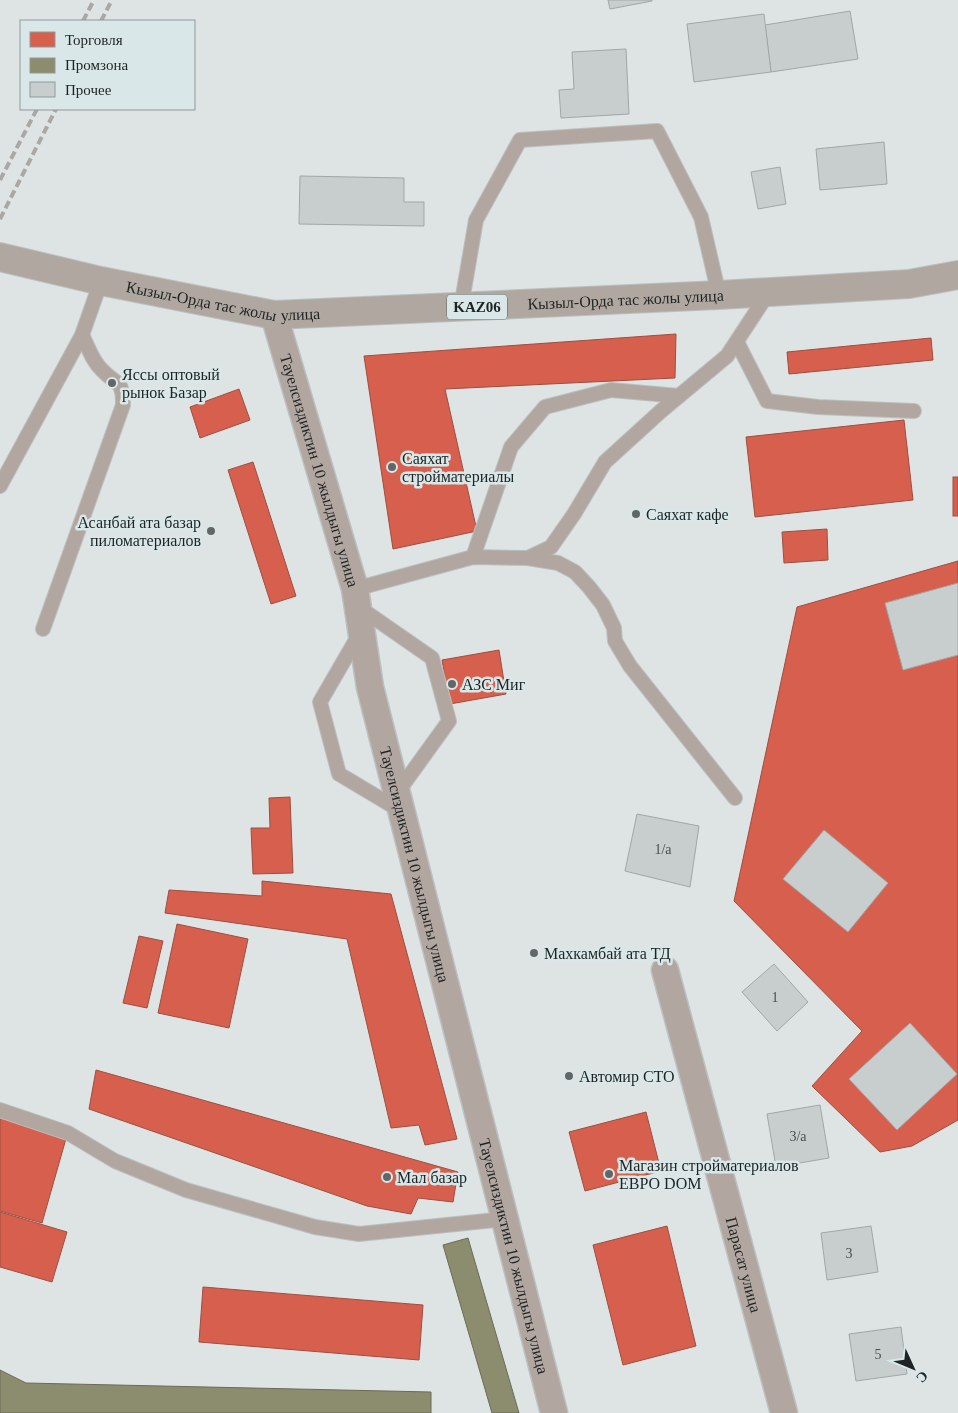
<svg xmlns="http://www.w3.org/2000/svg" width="958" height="1413" font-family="'Times New Roman',serif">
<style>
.shops{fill:#d6604d;stroke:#9f4e40}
.industry{fill:#8c8c6e;stroke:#6b6c58}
.building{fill:#c8cdcd;stroke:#a1a6a6}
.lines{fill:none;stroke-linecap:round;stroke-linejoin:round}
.lane-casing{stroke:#bcc0c0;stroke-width:16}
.street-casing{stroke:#bcc0c0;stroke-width:29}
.primary-casing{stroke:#bcc0c0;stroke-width:30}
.lane{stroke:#b2a7a0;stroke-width:14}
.street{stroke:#b2a7a0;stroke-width:26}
.primary{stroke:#b0a8a0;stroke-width:28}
.rail{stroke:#aaa8a4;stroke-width:4;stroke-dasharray:8 4;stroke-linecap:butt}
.poi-dot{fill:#616767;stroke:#dae7e8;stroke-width:2}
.labels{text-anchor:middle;stroke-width:5;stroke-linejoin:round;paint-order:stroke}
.number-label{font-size:14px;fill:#494e4e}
.shield{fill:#dae7e8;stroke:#565e5e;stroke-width:1}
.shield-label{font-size:15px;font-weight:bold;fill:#1e2323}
.street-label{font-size:16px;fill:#1e2323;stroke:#dae7e8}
.poi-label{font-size:16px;fill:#1e2323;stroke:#dae7e8;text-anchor:start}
</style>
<rect width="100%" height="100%" fill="#dee4e4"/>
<!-- shops -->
<g class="shops">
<path d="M676 334 675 378 445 389 477 531 393 549 364 356Z"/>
<path d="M931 338 933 360 789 374 787 352Z"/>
<path d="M239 389 250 420 200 438 190 407Z"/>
<path d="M904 420 913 500 755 517 746 437Z"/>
<path d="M253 462 296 596 271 604 228 470Z"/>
<rect x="953" y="477" width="5" height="39"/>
<path d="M827 529 828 560 784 563 782 532Z"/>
<path d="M958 561V1120L912 1146 880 1152 812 1086 862 1031 734 901 797 607Z"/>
<path d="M499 650 506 694 450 704 442 660Z"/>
<path d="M290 797 293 873 253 874 251 828H270L269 798Z"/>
<path d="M262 881 391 894 457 1139 425 1145 419 1125 391 1128 347 939 165 913 169 890 262 896Z"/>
<path d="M177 924 248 939 229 1028 158 1013Z"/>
<path d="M139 936 163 941 147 1008 123 1003Z"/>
<path d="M96 1070 458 1172 453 1202 418 1198 411 1214 367 1206 89 1109Z"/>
<path d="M646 1112 661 1171 585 1191 569 1132Z"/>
<path d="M0 1116 67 1135 42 1223 0 1211Z"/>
<path d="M0 1212 67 1232 52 1282 0 1267Z"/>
<path d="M667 1226 696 1346 623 1365 593 1245Z"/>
<path d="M203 1287 423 1305 419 1360 199 1342Z"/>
</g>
<!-- industry -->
<g class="industry">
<path d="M468 1238 519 1413H492L443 1245Z"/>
<path d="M0 1370 26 1383 431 1392V1413H0Z"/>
</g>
<!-- building -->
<g class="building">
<path d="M608 0H652V1L610 9Z"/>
<path d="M850 11 858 59 771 72 765 25Z"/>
<path d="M764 14 771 72 694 82 687 24Z"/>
<path d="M626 49 629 114 561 118 559 90 574 89 572 52Z"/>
<path d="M884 142 887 184 820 190 816 149Z"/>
<path d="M780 167 786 204 758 209 751 172Z"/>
<path d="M300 176 404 178V202H424V226L299 224Z"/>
<path d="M958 583V655L903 670 885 603Z"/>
<path d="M637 814 699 826 690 887 625 871Z"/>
<path d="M824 830 888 883 848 932 783 879Z"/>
<path d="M774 964 808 1002 777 1031 742 992Z"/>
<path d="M910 1023 957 1074 897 1130 849 1079Z"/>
<path d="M820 1105 829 1158 776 1167 767 1114Z"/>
<path d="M871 1226 878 1272 827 1280 821 1233Z"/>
<path d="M901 1327 907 1374 856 1381 849 1334Z"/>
</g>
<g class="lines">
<!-- lane casing -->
<g class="lane-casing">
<g id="lane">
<path d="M461 307 476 220 520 140 657 131 701 217 719 295"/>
<path d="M737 342 767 401 818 407 914 411"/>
<path d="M0 486 82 335 101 281"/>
<path d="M473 557 511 447 545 407 611 390 679 396"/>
<path d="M528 558 558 563 575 572 589 587 603 605 614 628 615 641 630 666 735 798"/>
<path d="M355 589 473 557 528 558 551 547 574 514 605 462 661 411 727 356 769 292"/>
<path d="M357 606 432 658 449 721 397 793"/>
<path d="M43 629 123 405C123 379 117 386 102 370 92 361 88 346 82 335"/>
<path d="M360 633 320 702 339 774 401 811"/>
<path d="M0 1110 68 1133 115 1161 186 1190 315 1227 359 1234 505 1219"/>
</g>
</g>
<!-- street casing -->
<g class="street-casing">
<g id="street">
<path id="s1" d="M274 315 355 589 370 687 554 1413"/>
<path id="s2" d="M665 970 784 1413"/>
</g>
</g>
<!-- primary casing -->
<g class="primary-casing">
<g id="primary">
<path id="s3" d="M0 257 101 281 274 315 719 295 909 284 958 275"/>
</g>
</g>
<!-- lane -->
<use href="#lane" class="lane"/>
<!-- street -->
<use href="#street" class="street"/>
<!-- primary -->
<use href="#primary" class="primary"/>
<!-- rail -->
<g class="rail">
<path d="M83 21 94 0"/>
<path d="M101 21 112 0"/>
<path d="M0 180 37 109"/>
<path d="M0 219 56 109"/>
</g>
</g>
<!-- markers -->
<g class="poi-dot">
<circle cx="112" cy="383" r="5"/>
<circle cx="392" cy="467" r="5"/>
<circle cx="636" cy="514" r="5"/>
<circle cx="211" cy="531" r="5"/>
<circle cx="452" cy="684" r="5"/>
<circle cx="534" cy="953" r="5"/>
<circle cx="569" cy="1076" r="5"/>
<circle cx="609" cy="1174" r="5"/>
<circle cx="387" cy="1177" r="5"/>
</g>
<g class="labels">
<!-- number labels -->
<g class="number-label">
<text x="663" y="854">1/а</text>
<text x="775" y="1002">1</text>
<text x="798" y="1141">3/а</text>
<text x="849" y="1258">3</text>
<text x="878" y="1359">5</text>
</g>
<!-- shield labels -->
<rect class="shield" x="447" y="294.5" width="60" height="25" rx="4"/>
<g class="shield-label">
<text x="477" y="312">KАZ06</text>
</g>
<!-- street labels -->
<g class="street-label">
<text dy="6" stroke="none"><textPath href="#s3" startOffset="228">Кызыл-Орда тас жолы улица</textPath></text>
<text dy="6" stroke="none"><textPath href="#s3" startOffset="632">Кызыл-Орда тас жолы улица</textPath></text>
<text dy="6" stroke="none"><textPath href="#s1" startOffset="162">Тауелсиздиктин 10 жылдыгы улица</textPath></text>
<text dy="6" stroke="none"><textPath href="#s1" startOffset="568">Тауелсиздиктин 10 жылдыгы улица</textPath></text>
<text dy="6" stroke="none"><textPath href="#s1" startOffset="972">Тауелсиздиктин 10 жылдыгы улица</textPath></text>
<text dy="6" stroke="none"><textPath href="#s2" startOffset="305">Парасат улица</textPath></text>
</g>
<!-- poi labels -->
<g class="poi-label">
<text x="122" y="380">Яссы оптовый<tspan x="122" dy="18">рынок Базар</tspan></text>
<text x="402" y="464">Саяхат<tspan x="402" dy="18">стройматериалы</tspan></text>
<text x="646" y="520">Саяхат кафе</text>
<text x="201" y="528" text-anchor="end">Асанбай ата базар<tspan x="201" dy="18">пиломатериалов</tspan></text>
<text x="462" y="690">АЗС Миг</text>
<text x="544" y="959">Махкамбай ата ТД</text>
<text x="579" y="1082">Автомир СТО</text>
<text x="619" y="1171">Магазин стройматериалов<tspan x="619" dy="18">ЕВРО DOM</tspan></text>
<text x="397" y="1183">Мал базар</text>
</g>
</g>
<!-- legend -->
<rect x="20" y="20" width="175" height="90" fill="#dae7e8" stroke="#8f9999"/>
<rect x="30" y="32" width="25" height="15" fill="#d6604d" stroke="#8f9999"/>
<text x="65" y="45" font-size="15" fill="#1e2323">Торговля</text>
<rect x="30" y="58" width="25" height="15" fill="#8c8c6e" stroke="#8f9999"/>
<text x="65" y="70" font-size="15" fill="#1e2323">Промзона</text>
<rect x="30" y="82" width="25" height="15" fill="#c8cdcd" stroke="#8f9999"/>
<text x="65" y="95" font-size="15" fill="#1e2323">Прочее</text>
<!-- north arrow -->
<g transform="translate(913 1368) rotate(134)" stroke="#dae7e8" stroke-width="4" paint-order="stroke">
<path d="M0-4L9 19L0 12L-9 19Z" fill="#1e2323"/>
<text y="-8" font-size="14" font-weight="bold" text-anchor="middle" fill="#1e2323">С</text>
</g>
</svg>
